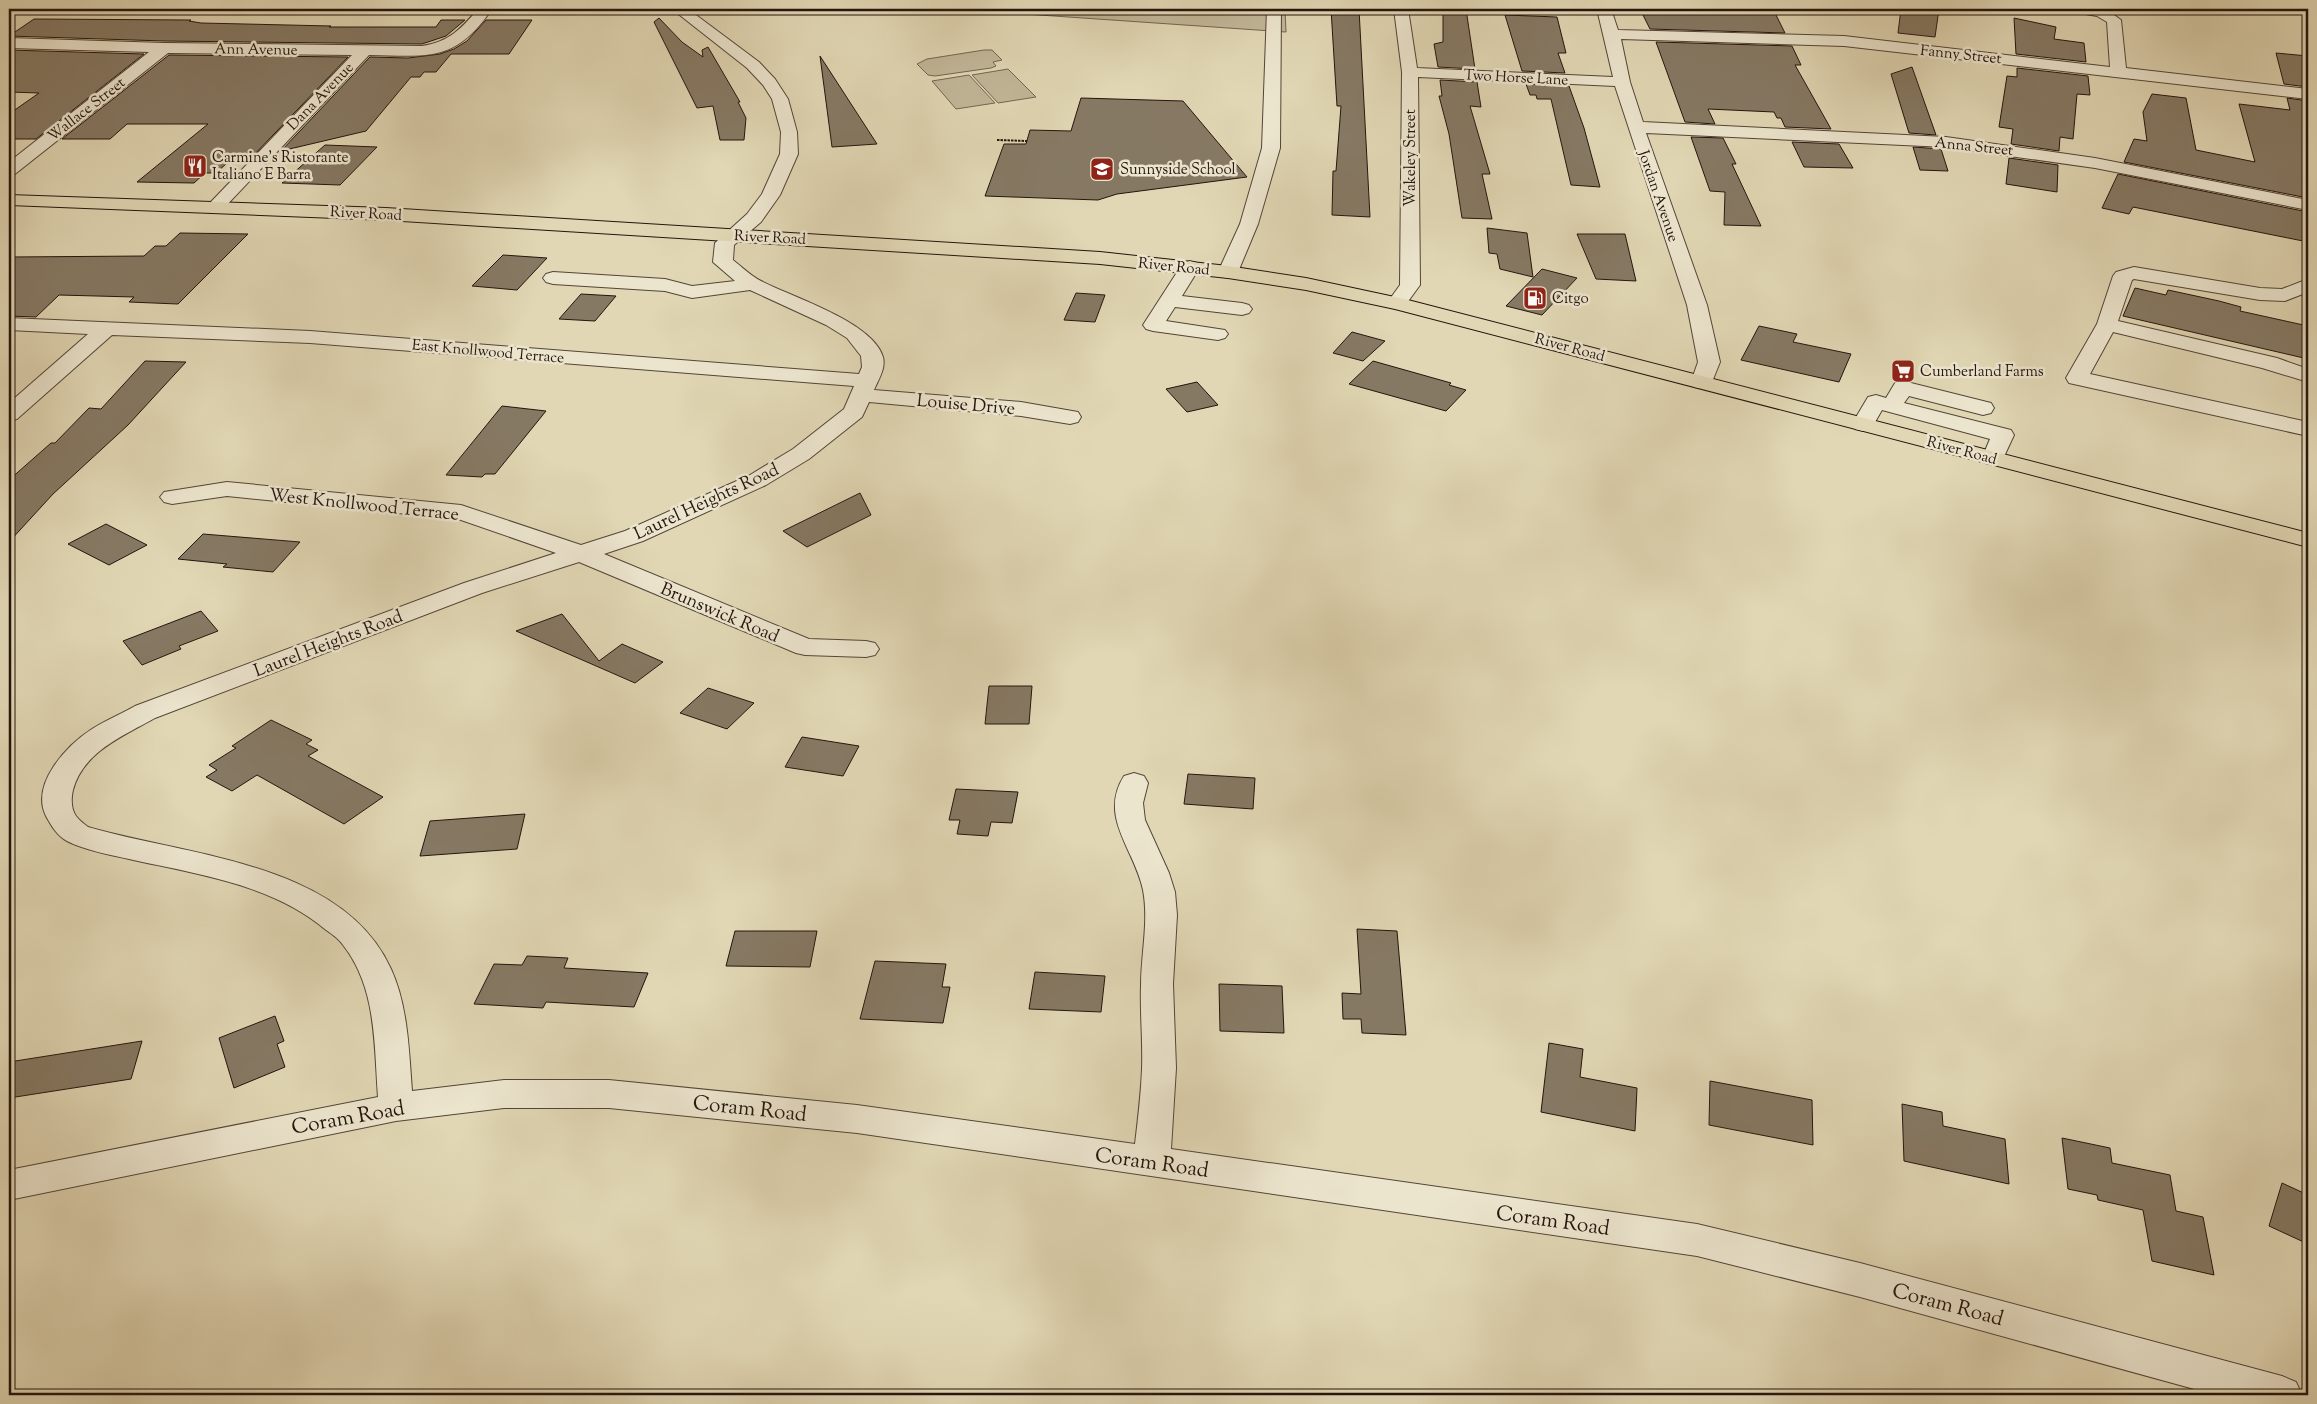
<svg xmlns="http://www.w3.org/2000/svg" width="2317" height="1404" font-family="'Sorts Mill Goudy',serif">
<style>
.green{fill:#c1b698;stroke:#726553}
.building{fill:#867964;stroke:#24140e}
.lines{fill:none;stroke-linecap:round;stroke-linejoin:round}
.minor-casing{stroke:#534538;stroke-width:2}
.major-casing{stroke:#24140e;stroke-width:2}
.path{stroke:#24140e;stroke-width:2;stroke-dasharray:2.5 1;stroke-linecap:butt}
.minor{fill:#ece5ce;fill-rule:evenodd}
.major{fill:#e1d7b4;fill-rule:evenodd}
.labels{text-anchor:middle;stroke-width:5;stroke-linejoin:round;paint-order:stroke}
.far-street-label{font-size:15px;fill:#24140e;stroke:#ece5ce}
.far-poi-label{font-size:15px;fill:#24140e;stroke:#ece5ce;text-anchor:start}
.street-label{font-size:18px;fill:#24140e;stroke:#ece5ce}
.near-street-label{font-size:21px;fill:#24140e;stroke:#ece5ce}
</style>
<rect width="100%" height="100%" fill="#e1d7b4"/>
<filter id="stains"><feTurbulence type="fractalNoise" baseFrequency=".004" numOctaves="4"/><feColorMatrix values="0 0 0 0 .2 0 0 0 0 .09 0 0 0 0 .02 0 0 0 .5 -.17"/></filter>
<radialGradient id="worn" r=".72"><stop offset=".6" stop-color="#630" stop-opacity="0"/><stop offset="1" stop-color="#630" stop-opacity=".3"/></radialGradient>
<!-- green -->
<g class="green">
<path d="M952 9H1285L1286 32Z"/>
<path d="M984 50H992L1002 60 993 62 996 66 991 68 935 76 928 75 917 64 927 59Z"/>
<path d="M1008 69 1036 97 998 103 972 75Z"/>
<path d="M969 75 995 103 956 109 932 81Z"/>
</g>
<!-- building -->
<g class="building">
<path d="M1331 9H1359L1370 217 1332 215 1333 171H1336L1341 106H1337Z"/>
<path d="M1443 9H1466L1475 69 1438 67 1434 44 1443 42Z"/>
<path d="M1640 9 1736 12V9H1773L1785 33 1650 29Z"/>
<path d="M1901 9H1939L1935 37 1898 33Z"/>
<path d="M1505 15 1557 17 1566 53H1558L1565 73 1522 71Z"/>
<path d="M659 18 682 42 703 57 702 50 708 47 740 102H738L746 118 744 140H720L713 106 697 108 654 22Z"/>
<path d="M2014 18 2056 27 2054 39 2084 43 2086 62 2016 54Z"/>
<path d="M34 19 191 20 189 21 201 23 331 26 329 27H436L441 20H465L446 36 422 44 164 41 9 36Z"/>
<path d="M486 20H532L509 54H451L436 72H424L420 77H411L366 131 281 151 370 57 408 58 440 54 454 49 467 41Z"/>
<path d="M1656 42 1792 46 1801 65H1795L1831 129 1785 127 1781 118H1777L1774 112 1708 109 1715 124 1685 122Z"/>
<path d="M9 50 144 54 36 139H9V114L39 93 9 92Z"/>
<path d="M2276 53 2308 56V87L2284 84Z"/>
<path d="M169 55 348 57 251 158 227 163 216 173H205L194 183 137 182 208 124H127L110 139H62Z"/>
<path d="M820 56 877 144 832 147Z"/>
<path d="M1912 67 1936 135 1909 133 1891 74Z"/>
<path d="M2017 68 2088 76 2090 95 2077 94 2073 139 2060 137 2059 151 2011 144 2013 129 1999 127 2007 76 2017 77Z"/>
<path d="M1440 80 1477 82 1481 107 1470 106 1490 174H1482L1492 219 1462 218 1449 134 1439 96H1442Z"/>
<path d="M1526 84 1569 86 1584 128 1600 187 1571 185 1551 99H1537L1536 95H1530Z"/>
<path d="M2152 94 2186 98 2196 150 2255 162 2239 104 2290 110 2287 98 2308 101V198L2124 162 2134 139 2147 141 2143 112Z"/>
<path d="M1081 98 1183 101 1247 177 1117 194 1098 200 985 196 1004 144H1026L1030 130 1071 131Z"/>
<path d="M1691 137 1723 138 1736 164H1732L1761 226 1724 225 1725 192 1710 191Z"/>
<path d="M1792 142 1839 144 1853 168 1804 167Z"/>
<path d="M325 145 377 147 340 185 282 183Z"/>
<path d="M1913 147 1941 149 1948 171 1920 170Z"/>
<path d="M2009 158 2058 165 2057 192 2006 184Z"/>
<path d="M2118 174 2308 212V242L2133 207 2129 214 2102 208Z"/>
<path d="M1487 228 1527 233 1533 277 1500 269 1497 254 1489 253Z"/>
<path d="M180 233 248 234 178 304 129 302 134 297 59 295 36 317 9 316V257L144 256 155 246H166Z"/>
<path d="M1577 234H1625L1636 281 1596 279Z"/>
<path d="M503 255 547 258 517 290 472 286Z"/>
<path d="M1542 269 1577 278 1542 315 1506 306Z"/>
<path d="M2135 288 2166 295 2168 290 2219 301 2241 307 2240 311 2308 326V359L2123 316Z"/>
<path d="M1076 293 1105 295 1095 322 1064 320Z"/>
<path d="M581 294 616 296 595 321 559 319Z"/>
<path d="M1759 326 1797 334 1793 342 1851 354 1839 382 1741 360Z"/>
<path d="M1352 332 1385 341 1363 361 1333 353Z"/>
<path d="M145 361 186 362 128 425 53 494 9 542V480L51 443H55L89 408 101 409Z"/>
<path d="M1373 361 1451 383 1449 385 1466 390 1446 411 1349 384Z"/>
<path d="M1197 382 1218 405 1187 412 1166 389Z"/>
<path d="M502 406 546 411 495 474H485L482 477 446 475Z"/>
<path d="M860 493 871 515 807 547 783 531Z"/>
<path d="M106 524 147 545 109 565 68 544Z"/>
<path d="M203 534 300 542 273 572 223 567 227 564 178 559Z"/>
<path d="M201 611 218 631 179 646 181 649 142 665 123 641Z"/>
<path d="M562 614 599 661 622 644 663 662 635 683 516 631Z"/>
<path d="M989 686H1032L1029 724H985Z"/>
<path d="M708 688 754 703 727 729 680 713Z"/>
<path d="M271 720 312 740 306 744 318 750 308 756 383 797 344 824 257 775 232 791 206 777 217 770 209 765 236 748 232 746Z"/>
<path d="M802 737 859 746 843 776 785 767Z"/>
<path d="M1188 774 1255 778 1253 809 1184 804Z"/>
<path d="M956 789 1018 792 1012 823 991 822 988 836 957 834 960 820H949Z"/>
<path d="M525 814 517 849 420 856 430 821Z"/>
<path d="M1357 929 1397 931 1406 1035 1362 1033 1361 1019H1343L1342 993 1361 994Z"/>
<path d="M735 931H817L810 967 726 966Z"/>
<path d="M527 956 568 958 564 968 648 973 634 1007 546 1002 543 1008 474 1004 494 964 522 965Z"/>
<path d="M875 961 946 964 942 987H950L943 1023 860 1019Z"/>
<path d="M1035 972 1105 976 1101 1012 1029 1009Z"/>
<path d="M1219 984 1282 986 1284 1033 1220 1031Z"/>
<path d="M275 1016 284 1041 277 1044 285 1067 234 1088 219 1038Z"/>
<path d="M142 1041 131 1079 9 1098V1062Z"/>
<path d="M1549 1043 1583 1049 1580 1077 1637 1088 1635 1131 1541 1112Z"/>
<path d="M1710 1081 1812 1100 1813 1145 1709 1125Z"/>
<path d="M1902 1104 1942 1112 1943 1126 2005 1139 2009 1184 1904 1161Z"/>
<path d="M2062 1138 2110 1148 2112 1163 2170 1175 2176 1211 2203 1217 2214 1275 2152 1261 2143 1210 2098 1200 2097 1195 2068 1189Z"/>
<path d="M2282 1183 2308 1195V1244L2269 1226Z"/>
</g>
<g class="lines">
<!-- minor casing -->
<g class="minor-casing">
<g id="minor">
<path d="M478 9H492C455 63 429 56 369 55L222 210H210L207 206 352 55 168 53 15 174 9 175V162L149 52 9 48V38L164 43 422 46C449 42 461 29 478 9Z"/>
<path d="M672 9H688L759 62 775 79 788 99 797 132 798 154 780 195 761 222 734 245 733 260C742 267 751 276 761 281 792 297 873 322 883 357 886 369 878 380 874 390L1021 402 1078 412 1081 417 1078 422 1070 424 1021 416 869 402 862 417 809 459 766 485 643 541 604 554 809 639 866 641 875 643 879 649 875 655 866 657 805 655 796 653 579 562 482 593 155 718C123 736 83 752 73 790 71 798 71 809 76 816 79 820 84 824 88 827 187 856 343 862 391 969 408 1006 409 1051 412 1091L504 1080H609L857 1105 1135 1144C1138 1119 1141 1094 1142 1069 1143 1041 1140 1013 1141 985 1141 954 1149 921 1143 890 1135 850 1098 817 1124 776L1134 773 1144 776 1148 783 1143 803 1145 820 1169 873 1175 892 1177 915 1173 984 1176 1068 1171 1149 1697 1224 1860 1263 2282 1376 2296 1382 2302 1395H2216L1860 1297 1697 1256 857 1133 609 1108H504L396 1121 9 1200V1170L378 1097C374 1045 377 988 343 945 339 939 332 934 326 930 272 884 196 874 129 859 111 855 84 850 67 841 57 836 51 825 46 816 30 784 67 745 92 729 106 720 121 714 135 706L464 583 556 553 458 519 227 496 172 504 164 502 160 497 164 492 227 482 461 505 581 545 625 531 750 475 793 449 844 409 854 386 310 343 112 335 17 419 9 421V403L88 334 9 330V318L310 331 859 374 862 367 861 356 847 338 826 325 750 290 692 298 665 291 553 284 546 282 543 278 546 274 553 272 665 279 692 286 735 281 713 262 715 243 747 214 762 194 780 154 781 132 772 99 763 85 747 68Z"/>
<path d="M1267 9H1281L1280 148 1258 224 1238 272 1235 276 1228 278 1221 276 1218 272 1240 224 1262 148Z"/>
<path d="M1394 9H1408L1417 68 1613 77 1597 9H1611L1618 30 1844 36 2110 67 2107 22 2097 16 2074 12 2072 9H2106L2121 20 2126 68 2308 89V99L1844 46 1621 39 1630 82 1643 122 1946 137 2095 158 2308 200V210L2095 168 1946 147 1646 133 1707 305 1720 362 1710 387 1702 388 1694 387 1691 382 1698 362 1687 305 1615 86 1418 77 1420 285 1404 307 1397 309 1390 307 1387 303 1400 285 1402 72Z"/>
<path d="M1190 261 1197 263 1200 267 1182 296 1242 303 1249 305 1252 309 1249 313 1242 315 1175 307 1166 321 1225 330 1228 334 1225 338 1218 340 1153 331 1146 329 1143 325 1183 263Z"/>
<path d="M2134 267 2260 288 2282 289 2308 279V292L2285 301 2260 300 2134 279 2132 280 2118 321 2277 358 2308 369V382L2262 368 2113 332 2090 374 2308 422V436L2069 383 2066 378 2097 324 2113 276 2116 272Z"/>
<path d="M1903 381 1991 403 1994 408 1991 413 1983 415 1909 396 1904 403 2011 430 2014 435 2001 463 1993 465 1985 463 1982 458 1990 439 1882 410 1871 429 1863 431 1855 429 1852 424 1868 397 1876 395 1886 398 1895 383Z"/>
</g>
</g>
<!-- major casing -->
<g class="major-casing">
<path id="major" d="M9 195 386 208 1100 252 1228 266 1306 278 1404 299 2308 533V547L1395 309 1306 290 1228 278 1100 264 386 220 9 205Z"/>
</g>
<!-- path -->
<path class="path" d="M997 140 1027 141"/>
<!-- minor -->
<use href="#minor" class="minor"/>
<!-- major -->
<use href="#major" class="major"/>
</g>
<!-- icons -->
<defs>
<g id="restaurant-square" transform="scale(1.25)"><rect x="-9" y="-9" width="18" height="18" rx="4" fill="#8f2418" stroke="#ece5ce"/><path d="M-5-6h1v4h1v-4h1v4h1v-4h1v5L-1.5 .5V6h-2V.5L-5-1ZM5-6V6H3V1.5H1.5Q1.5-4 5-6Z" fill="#fff"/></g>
<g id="school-square" transform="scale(1.25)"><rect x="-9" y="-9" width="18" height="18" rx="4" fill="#8f2418" stroke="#ece5ce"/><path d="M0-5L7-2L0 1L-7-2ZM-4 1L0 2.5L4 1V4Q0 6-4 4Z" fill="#fff"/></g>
<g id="fuel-square" transform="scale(1.25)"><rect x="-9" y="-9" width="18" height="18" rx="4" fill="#8f2418" stroke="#ece5ce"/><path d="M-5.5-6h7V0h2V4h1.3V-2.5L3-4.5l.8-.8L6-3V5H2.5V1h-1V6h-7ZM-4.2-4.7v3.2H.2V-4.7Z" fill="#fff"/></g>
<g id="supermarket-square" transform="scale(1.25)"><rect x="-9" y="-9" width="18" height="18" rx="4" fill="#8f2418" stroke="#ece5ce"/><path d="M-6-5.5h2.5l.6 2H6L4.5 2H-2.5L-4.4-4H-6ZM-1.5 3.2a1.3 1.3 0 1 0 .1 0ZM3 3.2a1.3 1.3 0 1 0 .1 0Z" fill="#fff"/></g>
</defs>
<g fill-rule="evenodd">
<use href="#restaurant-square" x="195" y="166"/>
<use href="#school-square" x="1102" y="169"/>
<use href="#fuel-square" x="1535" y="298"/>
<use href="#supermarket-square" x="1903" y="371"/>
</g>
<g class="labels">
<!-- far-street labels -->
<g class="far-street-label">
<text transform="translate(256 49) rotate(1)" y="5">Ann Avenue</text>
<text transform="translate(1961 54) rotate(6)" y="5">Fanny Street</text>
<text transform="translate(1516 77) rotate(3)" y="5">Two Horse Lane</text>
<text transform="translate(320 96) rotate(-46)" y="5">Dana Avenue</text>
<text transform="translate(86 109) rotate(-38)" y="5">Wallace Street</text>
<text transform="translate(1974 146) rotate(6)" y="5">Anna Street</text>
<text transform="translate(1410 158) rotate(-90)" y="5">Wakeley Street</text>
<text transform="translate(1659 196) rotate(71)" y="5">Jordan Avenue</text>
<text transform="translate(366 213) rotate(3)" y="5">River Road</text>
<text transform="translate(770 237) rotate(3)" y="5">River Road</text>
<text transform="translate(1174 266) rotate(6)" y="5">River Road</text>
<text transform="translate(1570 347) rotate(15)" y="5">River Road</text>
<text transform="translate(488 351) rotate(5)" y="5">East Knollwood Terrace</text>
<text transform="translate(1962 450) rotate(15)" y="5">River Road</text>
</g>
<!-- far-poi labels -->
<g class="far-poi-label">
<text x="212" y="162">Carmine's Ristorante<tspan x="212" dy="17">Italiano E Barra</tspan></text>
<text x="1120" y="174">Sunnyside School</text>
<text x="1552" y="303">Citgo</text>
<text x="1920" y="376">Cumberland Farms</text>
</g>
<!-- street labels -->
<g class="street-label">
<text transform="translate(966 404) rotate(5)" y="6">Louise Drive</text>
<text transform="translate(706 501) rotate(-25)" y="6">Laurel Heights Road</text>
<text transform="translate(364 504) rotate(6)" y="6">West Knollwood Terrace</text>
<text transform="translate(720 612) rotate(23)" y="6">Brunswick Road</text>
<text transform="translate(328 643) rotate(-21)" y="6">Laurel Heights Road</text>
</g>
<!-- near-street labels -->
<g class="near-street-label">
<text transform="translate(750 1108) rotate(6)" y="7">Coram Road</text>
<text transform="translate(348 1117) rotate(-10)" y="7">Coram Road</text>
<text transform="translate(1152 1162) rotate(8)" y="7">Coram Road</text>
<text transform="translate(1553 1220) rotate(8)" y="7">Coram Road</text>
<text transform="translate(1948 1304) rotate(15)" y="7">Coram Road</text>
</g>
</g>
<!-- margin -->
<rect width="2317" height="1404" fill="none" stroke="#e1d7b4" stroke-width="30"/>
<rect x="10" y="10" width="2297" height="1384" fill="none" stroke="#24140e" stroke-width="2.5"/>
<rect x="15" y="15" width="2287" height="1374" fill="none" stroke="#24140e"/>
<rect width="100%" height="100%" filter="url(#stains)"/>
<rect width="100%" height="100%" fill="url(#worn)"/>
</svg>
